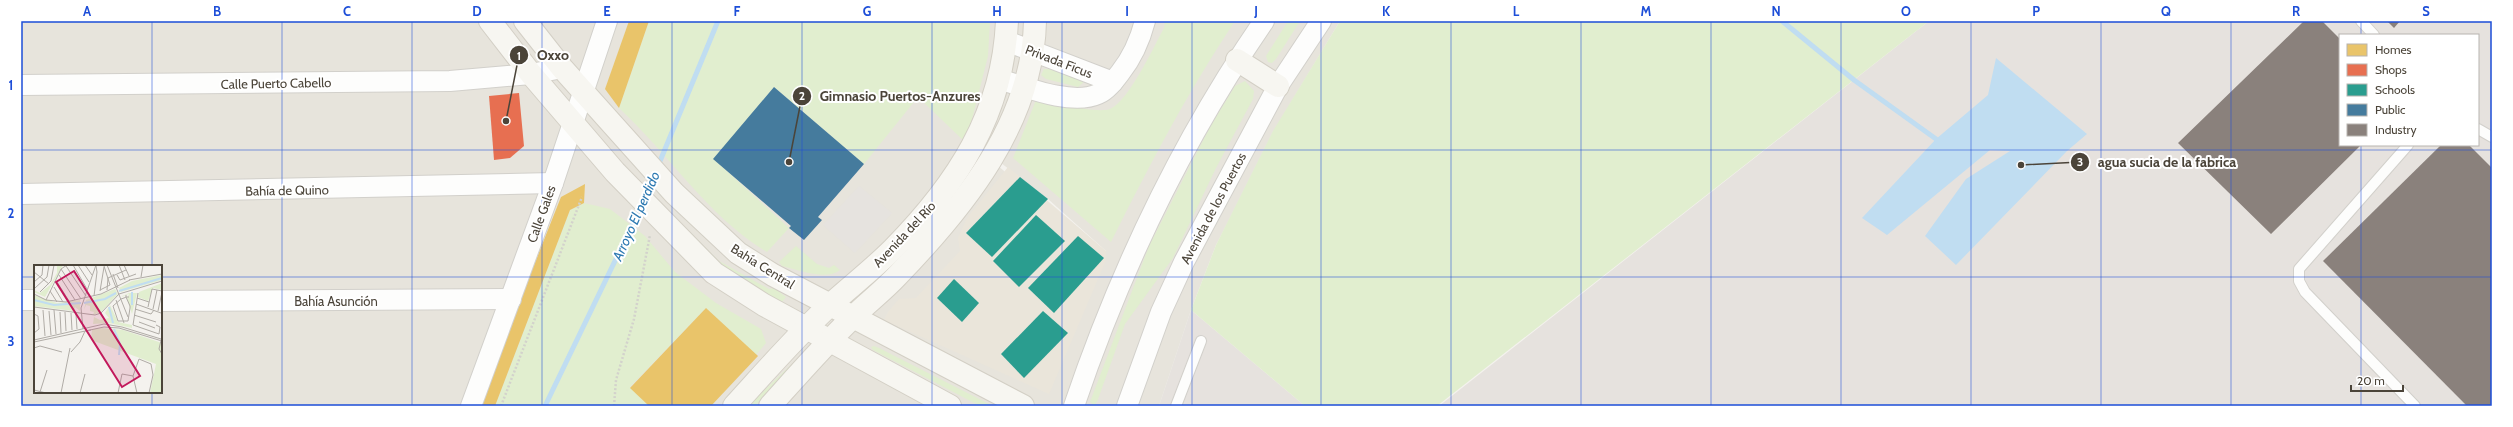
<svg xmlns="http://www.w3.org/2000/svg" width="2513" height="427" font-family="Cabin,sans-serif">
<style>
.residential{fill:#e7e4dc;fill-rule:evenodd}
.industrial{fill:#e6e2de;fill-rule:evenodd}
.education{fill:#eae5da}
.green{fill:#e1eecf}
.parking{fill:#e6e3df}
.water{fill:#c0ddf1}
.homes{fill:#e9c46a}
.shops{fill:#e76f51}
.schools{fill:#2a9d8f}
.public{fill:#457b9d}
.industry{fill:#8a817c}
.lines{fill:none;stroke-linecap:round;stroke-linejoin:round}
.stream{stroke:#c0ddf1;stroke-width:5}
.lane-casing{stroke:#d2d0cb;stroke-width:12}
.street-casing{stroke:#d2d0cb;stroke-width:22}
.secondary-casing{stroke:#d3cfc5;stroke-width:24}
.path{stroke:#d3d2cc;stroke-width:2.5;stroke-dasharray:2 2;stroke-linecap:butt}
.lane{stroke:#fdfdfc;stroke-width:10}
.street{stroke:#fdfdfc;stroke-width:20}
.secondary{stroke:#f7f6f1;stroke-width:22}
.grid{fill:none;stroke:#1d4ed8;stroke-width:1;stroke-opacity:0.55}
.labels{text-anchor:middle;stroke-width:4;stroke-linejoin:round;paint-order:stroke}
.street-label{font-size:13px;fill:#4b4439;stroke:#fff}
.water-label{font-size:14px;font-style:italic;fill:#2e7ab2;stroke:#fff}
.inset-river{fill:none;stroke:#c0ddf1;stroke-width:2}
.inset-road{fill:none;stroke:#b0aca6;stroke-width:1}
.view{fill:#c2185b;fill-opacity:0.15;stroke:#c2185b;stroke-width:2}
.inset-edge{fill:none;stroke:#4b4439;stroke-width:2}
.leader{fill:none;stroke:#4b4439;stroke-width:1.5}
.callout-dot{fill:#4b4439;stroke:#fff;stroke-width:1.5}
.mark-label{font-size:12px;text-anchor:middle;font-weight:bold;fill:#fff}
.callout-label{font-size:14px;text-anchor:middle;font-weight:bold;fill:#4b4439;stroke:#fff;stroke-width:4;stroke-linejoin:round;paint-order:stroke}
.neatline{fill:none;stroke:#1d4ed8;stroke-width:1.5}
.grid-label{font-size:13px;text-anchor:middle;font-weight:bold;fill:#1d4ed8}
</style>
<rect width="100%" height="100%" fill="#f4f2ee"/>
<!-- residential -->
<path class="residential" d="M21 21H1340L1290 104 1216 245 1191 310 1159 406H21ZM946 121 1048 199 1106 251V259ZM35 266H161V392H35Z"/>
<!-- industrial -->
<g class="industrial">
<path d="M1929 21H2492V406H1439ZM2340 35H2478V145H2340Z"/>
<path d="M1191 310 1305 406H1159Z"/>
</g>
<!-- education -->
<path class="education" d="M1008 167 1106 251V260L1049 394 884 320 888 312 899 299 916 298 960 251 958 238 967 218Z"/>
<!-- green -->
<g class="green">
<path d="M649 21H990L988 56 966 143 918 97 864 164 774 87 714 159 789 228 767 252C708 217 669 154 619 108Z"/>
<path d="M1165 21H1235C1187 93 1150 164 1111 242L1013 158 1036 100C1053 98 1069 105 1086 109 1093 110 1105 111 1110 109 1129 101 1154 46 1164 28Z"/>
<path d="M1288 21H1300L1276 59 1272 63 1268 62 1266 56Z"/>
<path d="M1340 21H1929L1437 406H1305L1191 310 1216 245 1273 131Z"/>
<path d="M1044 69H1053L1085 81 1078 87 1046 79 1041 75Z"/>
<path d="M1245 81 1254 91 1253 99 1216 168 1173 258 1125 324 1097 402 1094 405 1090 402 1149 246 1211 125 1235 86Z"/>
<path d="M584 203 610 209 645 236 675 272 716 303 761 329 766 343 756 355 706 308 630 387 649 406H495L570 210Z"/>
<path d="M679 221 719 261 769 289 774 288 786 297 779 306 714 266 675 222Z"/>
<path d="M796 246 817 264 829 268 834 265 840 270C826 281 799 270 782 266L779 262Z"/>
<path d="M874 346 879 348 993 406H980L873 350 871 347Z"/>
<path d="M796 360 798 363 755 406H748Z"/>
</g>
<!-- parking -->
<path class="parking" d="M859 186 892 213 855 253 823 225Z"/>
<!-- water -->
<path class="water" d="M1996 58 2087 134 2067 151 1956 265 1925 236 1966 179 2010 151 1990 150 1887 235 1862 218 1936 139 1988 95Z"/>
<!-- homes -->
<g class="homes">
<path d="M629 21H649L619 108 605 89Z"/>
<path d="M585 184 584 203 570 210 495 406H478L561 197Z"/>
<path d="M706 308 758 356 711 406H649L630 388Z"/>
</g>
<!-- shops -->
<path class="shops" d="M519 93 524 146 510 158 494 160 489 96Z"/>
<!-- schools -->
<g class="schools">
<path d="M1020 177 1048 199 992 257 966 233Z"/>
<path d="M1036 215 1065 241 1019 287 993 261Z"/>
<path d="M1078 236 1104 258 1054 313 1028 288Z"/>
<path d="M954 279 979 303 962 322 937 298Z"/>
<path d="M1043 311 1068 333 1024 378 1001 354Z"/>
</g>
<!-- public -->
<path class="public" d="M774 87 864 164 818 217 822 220 804 240 789 228 791 226 713 159Z"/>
<!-- industry -->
<g class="industry">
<path d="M2304 21H2322L2340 39V145H2361L2271 234 2178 143Z"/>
<path d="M2387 21H2400L2394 28Z"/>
<path d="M2441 145H2469L2492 168V406H2467L2323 261Z"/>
</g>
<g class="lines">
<!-- stream -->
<g class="stream">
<path d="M1782 21 1854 80 1936 139"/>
<path d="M658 166 718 21"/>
<path d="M646 196 653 178"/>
<path d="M545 406 641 207"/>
</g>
<!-- lane casing -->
<g class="lane-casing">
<g id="lane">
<path d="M2361 21 2374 35"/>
<path d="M2478 129 2492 137"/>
<path d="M2408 145 2299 269V281L2305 292 2415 406"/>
<path d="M1176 406 1201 341"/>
</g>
</g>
<!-- street casing -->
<g class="street-casing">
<g id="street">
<path d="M1006 41 1113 82"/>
<path d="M999 79C1025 87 1072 106 1098 94 1107 90 1114 81 1120 73 1132 58 1140 40 1145 21"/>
<path d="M21 85 450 81 531 74 562 68"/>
<path d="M21 194 553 183"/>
<path d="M21 300H35"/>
<path d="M161 301 511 299"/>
<path d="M471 406 553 183 607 21"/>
<path d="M1074 406C1120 270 1182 140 1264 21"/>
<path d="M1127 406 1161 312 1184 262 1278 86 1321 21"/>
</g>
</g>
<!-- secondary casing -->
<g class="secondary-casing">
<g id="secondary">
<path d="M490 21 531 74 615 172 714 273 764 305 950 406"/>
<path d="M525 21 562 68 674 193 738 253 773 275 1023 406"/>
<path d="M1237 60 1278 86"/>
<path d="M734 406C765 372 796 336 830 305 851 286 873 269 893 249 957 184 1003 114 1007 21"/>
<path d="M770 406C797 376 824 345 853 317 867 303 883 291 897 276 964 207 1033 122 1035 21"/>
</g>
</g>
<!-- path -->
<g class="path">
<path d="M501 406 582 197"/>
<path d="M614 406 616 380 634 319 650 235"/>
</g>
<!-- lane -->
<use href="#lane" class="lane"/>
<!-- street -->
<use href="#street" class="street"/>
<!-- secondary -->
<use href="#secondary" class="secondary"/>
</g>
<!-- grid -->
<path class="grid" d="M152 21V266M282 21V406M412 21V406M542 21V406M672 21V406M802 21V406M932 21V406M1062 21V406M1192 21V406M1321 21V406M1451 21V406M1581 21V406M1711 21V406M1841 21V406M1971 21V406M2101 21V406M2231 21V406M2361 21V35M2361 145V406M21 150H2492M21 277H35M161 277H2492M152 392V406"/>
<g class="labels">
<!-- street labels -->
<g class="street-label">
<text transform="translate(1059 61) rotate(21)" y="5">Privada Ficus</text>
<text transform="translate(276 83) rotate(-1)" y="5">Calle Puerto Cabello</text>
<text transform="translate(287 190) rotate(-1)" y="5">Bahía de Quino</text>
<text transform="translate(1213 208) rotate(-62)" y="5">Avenida de los Puertos</text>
<text transform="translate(541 214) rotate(-70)" y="5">Calle Gales</text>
<text transform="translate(904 234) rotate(-47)" y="5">Avenida del Río</text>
<text transform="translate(763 266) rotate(32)" y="5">Bahía Central</text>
<text x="336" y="306">Bahía Asunción</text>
</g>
<!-- water labels -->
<g class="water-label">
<text transform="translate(636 216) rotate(-66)" y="5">Arroyo El perdido</text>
</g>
</g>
<!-- overview -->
<g transform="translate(34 265)">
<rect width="128" height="128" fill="#f4f2ee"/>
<path d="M23 0H29L11 32 0 27V25L6 28 16 20 23 8ZM128 10V15L87 27 85 23 98 16ZM128 18V25L119 23 114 36 104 32 105 27ZM81 24 84 29 67 47 59 50 60 47 56 46V41L52 40 50 45 52 35ZM95 28H103L98 49 93 33 95 29 89 31 90 33 88 31ZM0 30 23 38 46 35V46L41 42 40 46 0 41ZM85 32 76 40 84 57 98 60V63L75 58 59 59 60 52 66 55 75 53 71 48 76 40ZM68 63 89 65 128 78V128H116L122 99 57 75 58 64Z" fill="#e1eecf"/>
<path class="inset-river" d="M85 26 128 13M0 35 20 40 47 38M50 38 71 34 82 28M98 40V27M75 42 79 58M80 64 86 79 85 90"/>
<path class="inset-road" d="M39 0 53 24M44 0 55 17M51 0 58 10M73 0 94 52M85 0 91 15M90 0 95 11M32 1 52 31M27 4 47 34M0 7 15 19M79 9 84 23M25 10 41 35M83 10 86 15 102 9M107 12 109 0M95 15 128 9M0 17 8 10 9 0M23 17 35 36M20 22 29 37M1 23 13 12 15 0M66 25 76 20 70 1M73 25 74 13 92 5M16 26 23 37M66 26 70 2M6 27 17 16 20 0M104 28 99 60 125 69 126 62 122 60M0 29 12 35 32 37 67 29 96 15M92 30V32L96 41V43L94 56H84L79 41 87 34 90 33 92 32H95M60 31 63 7 62 1M103 33 115 37M12 35 27 4 33 0M82 35 90 58M102 39 127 48M0 42 61 50 67 48 85 29 128 16M114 42 118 24 128 26M101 44 117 49 120 45M119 44 123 25M9 45 11 71M20 45 22 69M15 46 17 70M124 46 128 27M26 47 27 68M31 47 32 66M37 48 38 65M0 49 4 51 5 64 0 68M42 49 43 64M100 50 122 57M105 57 121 63M49 64 47 43 62 0M128 71 125 84 128 89M0 75 70 59 88 62 127 74M0 77 70 62 85 63 128 76M0 83 6 81 28 87M37 87 46 77 51 66 57 65M99 111 103 128M0 125 12 128M6 127 13 105M27 128 36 83M46 128 51 109M84 128 88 109 99 111 105 94 117 99 119 110 115 128"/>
<path class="view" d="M40 6 106 111 88 122 22 17Z"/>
<rect width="128" height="128" class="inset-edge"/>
</g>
<!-- callouts -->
<path class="leader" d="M506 121L519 55M789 162L802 96M2021 165L2080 162"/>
<g class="callout-dot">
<circle cx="506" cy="121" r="4"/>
<circle cx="789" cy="162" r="4"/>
<circle cx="2021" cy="165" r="4"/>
<circle cx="519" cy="55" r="10"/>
<circle cx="802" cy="96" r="10"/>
<circle cx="2080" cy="162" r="10"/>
</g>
<g class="mark-label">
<text x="519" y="60">1</text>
<text x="802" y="100">2</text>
<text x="2080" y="166">3</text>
</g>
<g class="callout-label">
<text x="553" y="60">Oxxo</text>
<text x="900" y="101">Gimnasio Puertos-Anzures</text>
<text x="2167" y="167">agua sucia de la fabrica</text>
</g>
<!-- border -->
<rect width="2513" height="427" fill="none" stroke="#ffffff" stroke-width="44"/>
<!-- legend -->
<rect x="2339" y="34" width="140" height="112" fill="#ffffff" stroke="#b7b4b0"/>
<rect x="2347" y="44" width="20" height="12" fill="#e9c46a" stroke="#b7b4b0"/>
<text x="2375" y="54" font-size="12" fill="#4b4439">Homes</text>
<rect x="2347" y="64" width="20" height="12" fill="#e76f51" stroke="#b7b4b0"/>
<text x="2375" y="74" font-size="12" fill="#4b4439">Shops</text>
<rect x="2347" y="84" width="20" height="12" fill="#2a9d8f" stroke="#b7b4b0"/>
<text x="2375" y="94" font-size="12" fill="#4b4439">Schools</text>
<rect x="2347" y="104" width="20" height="12" fill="#457b9d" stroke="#b7b4b0"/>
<text x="2375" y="114" font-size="12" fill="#4b4439">Public</text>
<rect x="2347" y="124" width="20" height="12" fill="#8a817c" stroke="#b7b4b0"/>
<text x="2375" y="134" font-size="12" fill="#4b4439">Industry</text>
<!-- scale -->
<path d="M2351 385v6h52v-6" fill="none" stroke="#4b4439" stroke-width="2"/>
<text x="2357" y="385" font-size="12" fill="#4b4439" stroke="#ffffff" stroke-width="3" paint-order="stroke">20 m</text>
<rect x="22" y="22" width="2469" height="383" class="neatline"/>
<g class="grid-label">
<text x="87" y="16">A</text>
<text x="217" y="16">B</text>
<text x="347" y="16">C</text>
<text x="477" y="16">D</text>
<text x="607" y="16">E</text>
<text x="737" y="16">F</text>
<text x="867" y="16">G</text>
<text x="997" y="16">H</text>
<text x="1127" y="16">I</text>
<text x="1256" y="16">J</text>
<text x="1386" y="16">K</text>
<text x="1516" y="16">L</text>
<text x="1646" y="16">M</text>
<text x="1776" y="16">N</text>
<text x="1906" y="16">O</text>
<text x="2036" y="16">P</text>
<text x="2166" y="16">Q</text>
<text x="2296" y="16">R</text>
<text x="2426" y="16">S</text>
<text x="11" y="90">1</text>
<text x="11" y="218">2</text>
<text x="11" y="346">3</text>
</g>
</svg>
